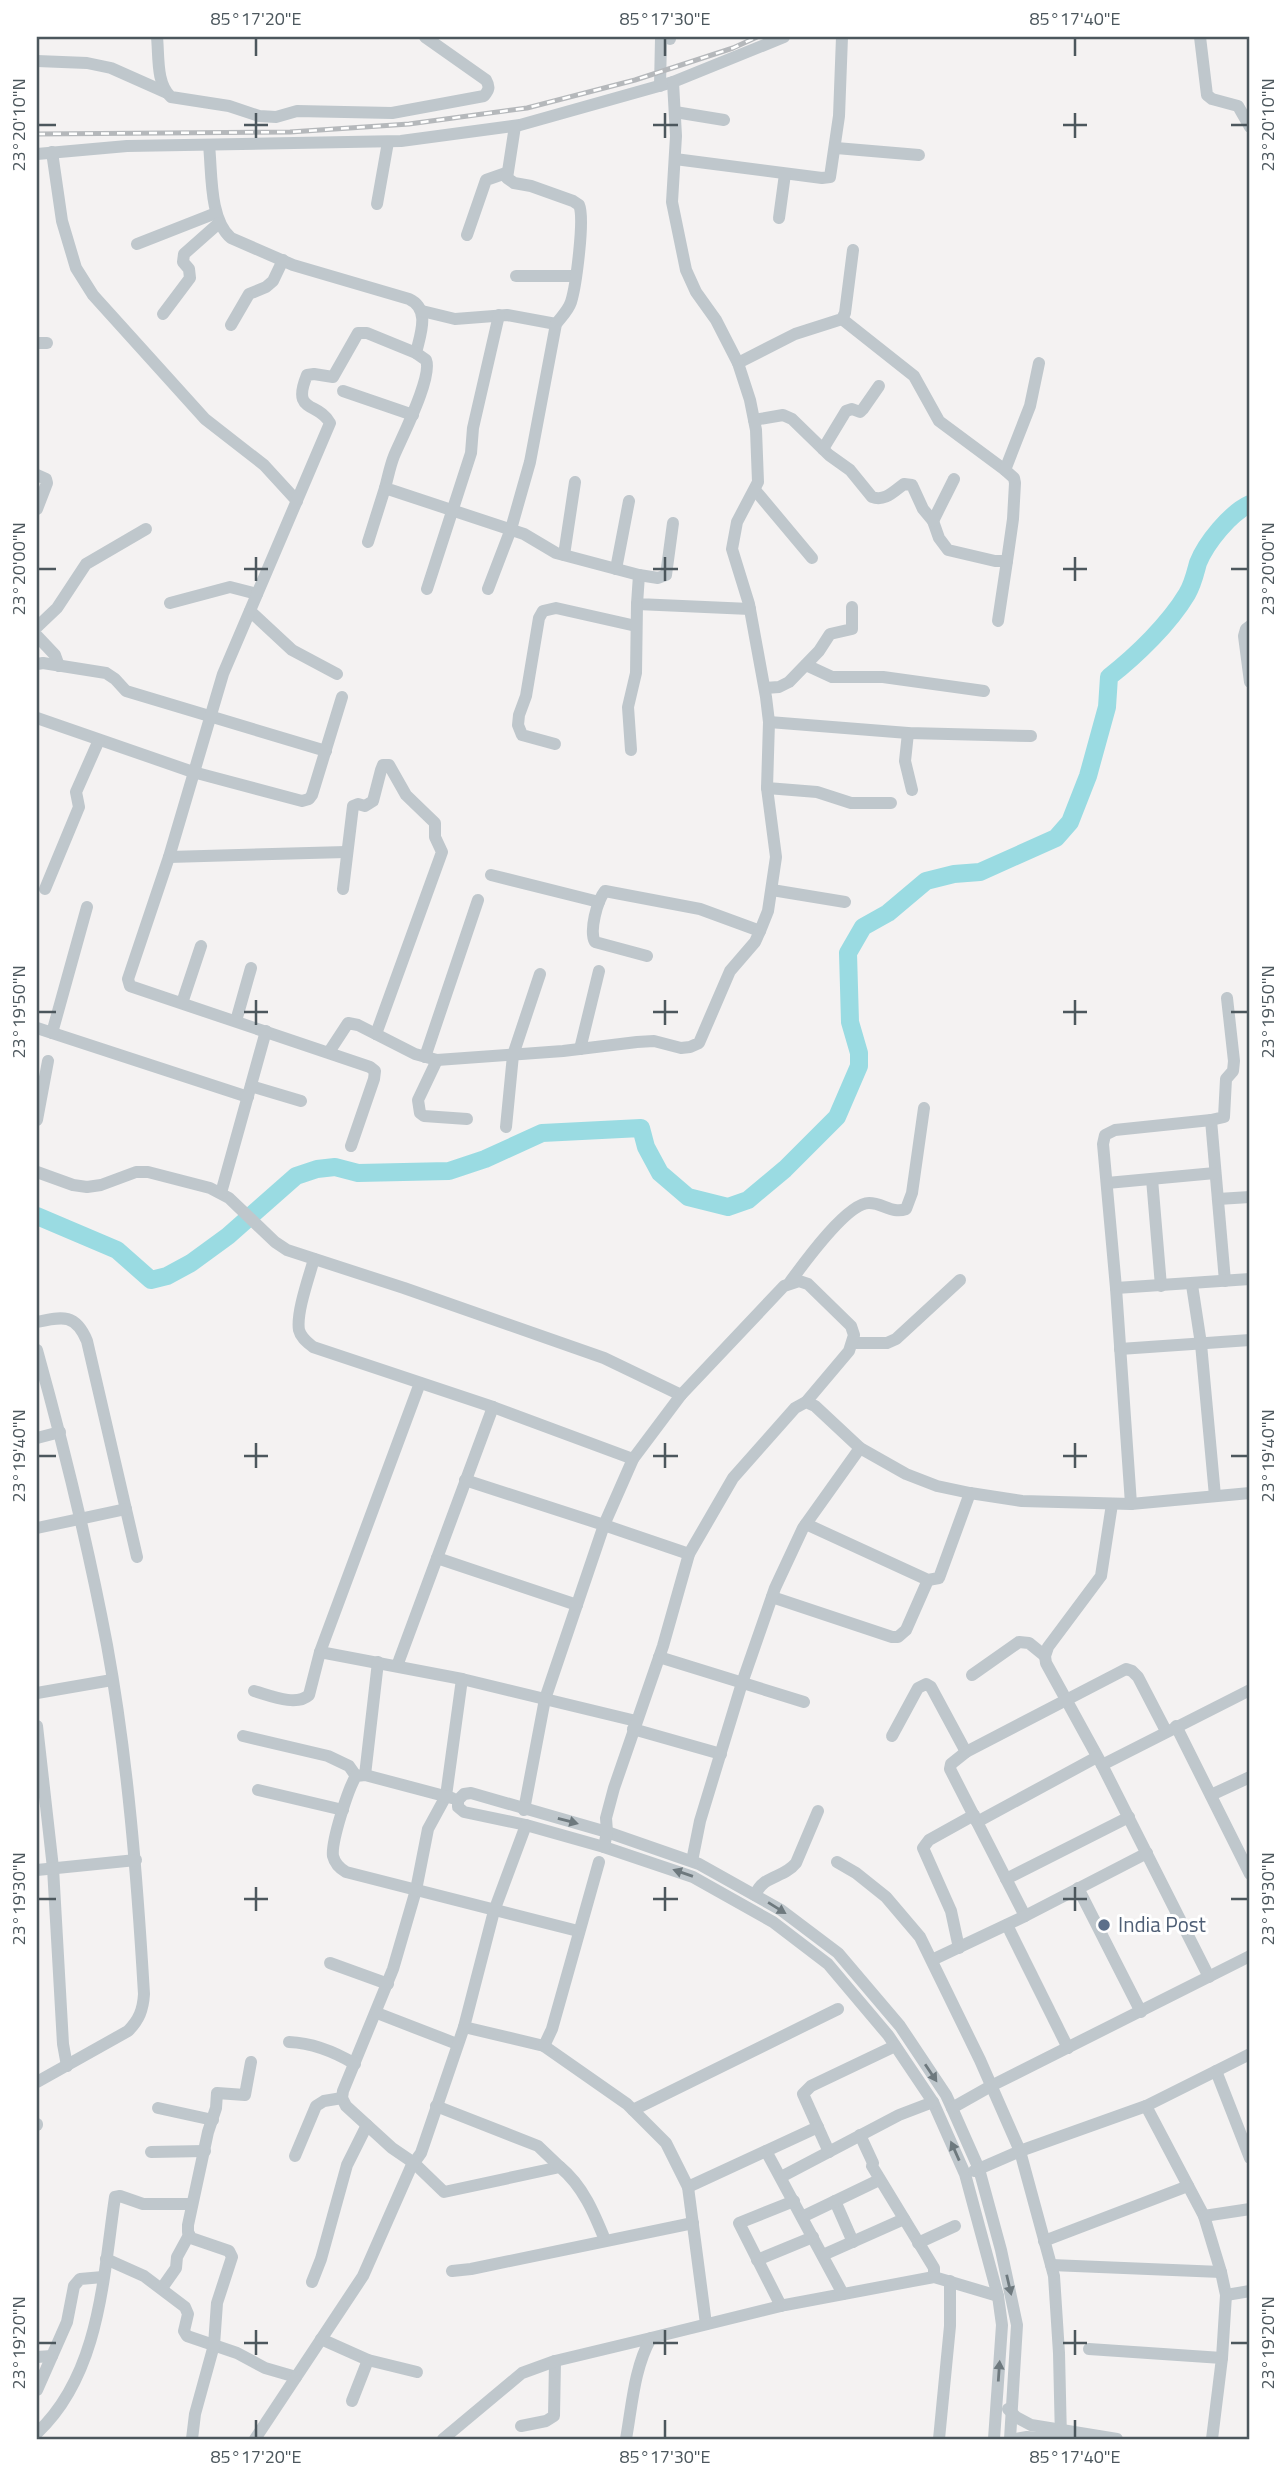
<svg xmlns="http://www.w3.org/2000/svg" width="1287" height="2476" font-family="'Titillium Web',sans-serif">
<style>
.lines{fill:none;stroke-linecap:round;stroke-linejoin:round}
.river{stroke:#9adbe2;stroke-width:18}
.minor{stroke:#bfc7cc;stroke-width:12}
.rail-casing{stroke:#b5b8bb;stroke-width:5}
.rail{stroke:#fff;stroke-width:2.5;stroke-dasharray:8;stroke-linecap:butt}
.oneway{fill:#6e797e}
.ticks{fill:none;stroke:#4c575d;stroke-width:2.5}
.service-dot{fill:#5c6f8a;stroke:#fff;stroke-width:2.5}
.labels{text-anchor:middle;stroke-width:6;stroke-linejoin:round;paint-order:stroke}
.service-label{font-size:21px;fill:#4e5e75;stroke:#fff;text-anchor:start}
.neatline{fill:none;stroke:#4c575d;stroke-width:2.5}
.ticks-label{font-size:18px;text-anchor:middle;fill:#4c575d}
</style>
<rect width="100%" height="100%" fill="#f4f2f2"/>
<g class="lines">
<!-- river -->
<path class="river" d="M37 1216 117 1250 151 1280 167 1276 191 1263 228 1236 296 1176 317 1169 335 1167 358 1173 449 1171 485 1159 542 1133 641 1128 646 1147 660 1173 688 1197 728 1207 748 1200 785 1169 837 1117 859 1066V1053L850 1022 848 953 863 927 888 913 926 881 954 874 980 872 1056 838 1070 822 1088 776 1107 707 1109 677C1137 655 1169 624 1187 594 1193 584 1195 574 1198 563 1206 543 1230 513 1250 504"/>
<!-- minor -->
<g class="minor">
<path d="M157 37C159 56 156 84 171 97L229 106 259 116 276 117 297 111 392 113 484 96C489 90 490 87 486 80L425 37"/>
<path d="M1200 37 1207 95 1212 99 1238 106 1250 127"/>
<path d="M670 39V37"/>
<path d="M37 61 87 63 111 68 165 92"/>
<path d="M660 86 661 39"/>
<path d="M675 112 724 120"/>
<path d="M209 145C212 172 209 219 231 238L293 265 409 299C431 309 420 335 416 353L426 360C433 377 402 437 394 456 390 466 388 477 385 488L524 534 556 553 639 575 637 604 750 609"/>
<path d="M836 148 919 155"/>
<path d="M52 152 62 221 76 268 93 295 205 419 264 465 297 501"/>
<path d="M37 154 127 146 401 141 520 125 673 82"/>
<path d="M675 159 822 178 830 177 839 116 842 37"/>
<path d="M377 204 388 142"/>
<path d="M779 218 785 174"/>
<path d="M467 235 486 180 506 173"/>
<path d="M137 244 216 213"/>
<path d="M516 276H575"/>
<path d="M422 311 455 319 507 315 556 324"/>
<path d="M163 314 190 278 189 269 183 262 184 254 219 223"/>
<path d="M842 319 914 376 939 421 1005 470"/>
<path d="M231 325 249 294 266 287 273 281 283 260"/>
<path d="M37 343H47"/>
<path d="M738 363 795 334 842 319 845 313 853 250"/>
<path d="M343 391 413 415"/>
<path d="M754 420 783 415 792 419 829 455 850 470 872 497C885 502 894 491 904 484L912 485 923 509 933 521 939 538 948 550 995 561H1007L1013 519 1015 483 1014 478 1005 470 1030 406 1039 363"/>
<path d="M823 449 846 411 852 409 860 412 863 409 879 386"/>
<path d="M37 475 46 479 47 483 37 509"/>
<path d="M755 490 812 558"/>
<path d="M933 521 954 479"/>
<path d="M368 542 385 488"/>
<path d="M564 555 575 482"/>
<path d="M616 569 629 501"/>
<path d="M639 575 658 578 666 575 673 523"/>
<path d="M427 589 471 453 473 428 499 315"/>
<path d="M488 589 511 529 530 462 556 324C561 317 568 311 571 302 576 286 585 218 579 205L573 201 531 186 514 183 507 178 515 126"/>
<path d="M170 603 230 587 257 594"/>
<path d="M250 611 292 650 337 674"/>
<path d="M998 621 1007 561"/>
<path d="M1250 626 1246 629 1244 636 1250 682"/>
<path d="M37 627 57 608 86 564 146 529"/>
<path d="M37 636 55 655 59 666"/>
<path d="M37 664 43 663 106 673 115 679 126 691 326 751"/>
<path d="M806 665 832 677H883L984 691"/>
<path d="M765 688 779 687 789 682 819 651 830 634 852 629V607"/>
<path d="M37 718 193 772 302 801 309 799 312 795 342 697"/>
<path d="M769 722 908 733 1031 736"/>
<path d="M908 733 905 761 912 790"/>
<path d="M555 744 522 735 518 725 519 715 526 696 539 618 543 611 556 608 636 626"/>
<path d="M631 750 628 707 636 673 637 604"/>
<path d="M767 788 817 792 851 803H891"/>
<path d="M169 857 346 852"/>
<path d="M491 875 599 902"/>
<path d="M45 889 79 807 76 792 99 740"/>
<path d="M343 889 353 806 358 804 365 806 373 801 381 770 383 765H389L406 795 435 823V837L442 852 376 1034"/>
<path d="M772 890 845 902"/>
<path d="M647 956 595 942C589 931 597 901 605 891L700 909 760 931"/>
<path d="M182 1003 201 946"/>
<path d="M236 1021 251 968"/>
<path d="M37 1028 248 1097"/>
<path d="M52 1033 87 907"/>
<path d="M580 1049 599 971"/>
<path d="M329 1052 348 1023 358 1025 415 1054 437 1060 563 1051 637 1042 654 1041 681 1048 690 1047 699 1043 730 971 755 942 760 931 768 911 776 857 767 788 769 722 766 697 749 604 732 549 737 522 758 482 756 430 750 400 738 363 716 320 696 292 686 270 672 202 676 136 673 82 784 37"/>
<path d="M425 1057 478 900"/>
<path d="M437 1060 418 1100 420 1113 424 1116 467 1119"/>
<path d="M251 1086 301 1101"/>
<path d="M37 1120 48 1061"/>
<path d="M1211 1120 1225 1281"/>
<path d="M506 1127 513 1055 540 974"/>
<path d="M351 1146 374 1079 375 1071 370 1067 130 986 128 979 169 857 223 674 330 423C318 401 291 414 307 375L314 374 333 377 358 333H367L416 353"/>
<path d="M37 1172 73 1185 87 1187 101 1185 136 1172H148L210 1188 229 1198 275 1242 287 1250 404 1288 604 1358 681 1395 633 1459 604 1525 689 1554"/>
<path d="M1152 1179 1161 1286"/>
<path d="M1107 1183 1215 1173"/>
<path d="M221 1193 266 1031"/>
<path d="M1218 1199 1250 1197"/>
<path d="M314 1259C309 1277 296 1313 299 1330 301 1338 307 1342 313 1347L493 1407 633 1459"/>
<path d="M790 1282C804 1263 847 1203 869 1203 883 1203 892 1214 906 1209L912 1193 924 1108"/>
<path d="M1192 1285 1201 1344 1215 1496"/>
<path d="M1116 1288 1250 1279"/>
<path d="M37 1322C63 1316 76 1314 87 1341L137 1557"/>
<path d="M853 1343H887L896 1339 960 1280"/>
<path d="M1120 1349 1250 1340"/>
<path d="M37 1350C64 1447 88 1545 107 1645 128 1760 137 1877 144 1994 143 2010 139 2020 128 2031L37 2082"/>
<path d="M681 1395 784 1286 799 1281 808 1284 851 1326 854 1335 849 1351 806 1402"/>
<path d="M37 1438 60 1432"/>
<path d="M465 1480 604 1525 545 1699 524 1810"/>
<path d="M1131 1504 1116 1288 1103 1144 1105 1135 1115 1130 1211 1120 1224 1117 1226 1079 1233 1071 1234 1061 1227 998"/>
<path d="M806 1524 928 1580 939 1578 970 1493"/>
<path d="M37 1528 126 1509"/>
<path d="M437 1558 577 1605"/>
<path d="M772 1597 892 1637H898L906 1630 928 1580"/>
<path d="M320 1652 462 1679 636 1721"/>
<path d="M659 1657 804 1702"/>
<path d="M397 1666 493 1407"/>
<path d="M972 1675 1019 1642 1029 1643 1045 1656"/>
<path d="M462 1679 446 1796 428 1829 416 1890 393 1969 343 2091 342 2098 346 2106 392 2148 414 2163 444 2192 560 2167C583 2186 594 2213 605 2240"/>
<path d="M254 1691C269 1695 296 1707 309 1695L320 1652 420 1383"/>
<path d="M37 1693 112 1680"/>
<path d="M37 1726 53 1868 63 2044 67 2066"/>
<path d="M1176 1726 1250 1874"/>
<path d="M633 1729 721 1754"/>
<path d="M243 1736 328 1756 349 1766 356 1776"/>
<path d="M892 1736 918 1688 926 1684 931 1687 966 1752"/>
<path d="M1102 1765 1046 1663 1045 1656 1048 1647 1101 1576 1112 1504"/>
<path d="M365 1775 378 1662"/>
<path d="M258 1790 343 1810"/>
<path d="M1211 1795 1250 1777"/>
<path d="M452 1798 365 1775 356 1776C348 1789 331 1842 333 1856 335 1864 339 1868 346 1872L578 1931"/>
<path d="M458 1800 464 1794 471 1793 607 1832 699 1864 781 1910 838 1953 900 2026 946 2095 952 2108 979 2169 1001 2250 1017 2325 1010 2439"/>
<path d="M458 1800V1807L464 1812 526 1825 604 1847 693 1877 773 1922 828 1964 888 2035 933 2102 965 2174 998 2296 1002 2325 994 2439"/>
<path d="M977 1822 1097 1757"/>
<path d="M604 1847 607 1832 606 1818 614 1788 663 1646 689 1554 733 1478 795 1408 806 1402 815 1406 860 1448 906 1474 937 1486 970 1493 1022 1501 1131 1504 1250 1493"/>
<path d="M692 1861 700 1821 742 1683 775 1588 803 1528 860 1448"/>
<path d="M837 1862 856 1873 886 1897 920 1937 980 2060 1020 2151 1054 2276 1059 2353 1061 2439"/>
<path d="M37 1870 136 1860"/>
<path d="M1006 1879 1129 1817"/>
<path d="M1078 1888 1141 2012"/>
<path d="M755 1895C764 1874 783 1879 796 1863L818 1811"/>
<path d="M1025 1916 950 1769 951 1764 966 1752 1126 1669 1132 1671 1138 1677 1166 1731"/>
<path d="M1007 1925 1068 2048"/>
<path d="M959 1948 951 1911 923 1848 929 1840 974 1815"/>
<path d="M932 1960 1025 1916 1147 1853"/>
<path d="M330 1963 388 1984"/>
<path d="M1209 1977 1102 1765 1250 1690"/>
<path d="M377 2013 457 2044"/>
<path d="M464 2027 544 2046 627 2104 666 2143 688 2187 706 2324"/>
<path d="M289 2042C313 2043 335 2052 355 2064"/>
<path d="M544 2046 552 2029 599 1862"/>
<path d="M1216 2071 1250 2158"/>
<path d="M436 2106 538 2146 560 2167"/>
<path d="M1146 2106 1204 2216 1221 2272 1226 2295 1222 2358 1212 2439"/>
<path d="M158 2108 213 2120"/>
<path d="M952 2108 991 2086 1250 1956"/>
<path d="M633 2110 838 2009"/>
<path d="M37 2125V2124"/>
<path d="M860 2135 873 2163 872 2166 934 2268V2277"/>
<path d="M766 2151 843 2294"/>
<path d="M151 2152 205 2151"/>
<path d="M829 2152 803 2094 811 2086 895 2046"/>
<path d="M295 2156 316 2106 324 2101 342 2098"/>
<path d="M974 2171 1020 2151 1146 2106 1250 2054"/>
<path d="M781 2177 899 2115 933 2102"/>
<path d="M688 2187 818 2127"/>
<path d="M835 2201 853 2242"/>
<path d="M1204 2216 1250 2209"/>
<path d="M802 2217 879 2180"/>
<path d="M1044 2241 1188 2186"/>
<path d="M918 2243 955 2226"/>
<path d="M823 2255 904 2219"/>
<path d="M106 2259 144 2276 185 2307 188 2314 184 2331 187 2336 237 2353 265 2368 296 2377"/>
<path d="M757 2260 813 2237"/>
<path d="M1051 2265 1221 2272"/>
<path d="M452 2271 471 2269 693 2223"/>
<path d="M312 2282 321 2259 347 2165 367 2125"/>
<path d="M162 2288 176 2268 177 2257 189 2235"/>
<path d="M1226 2295 1250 2291"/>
<path d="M781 2306 739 2223 794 2201"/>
<path d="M321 2339 368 2360 417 2372"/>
<path d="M1089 2349 1222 2358"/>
<path d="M37 2357 52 2356"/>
<path d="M37 2390 67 2322 74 2286 80 2279 103 2277"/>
<path d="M352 2401 368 2360"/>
<path d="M1008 2409 1016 2417 1031 2425 1117 2439"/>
<path d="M521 2426 546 2421 554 2416 555 2361"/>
<path d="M37 2433C100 2374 103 2278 115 2197L120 2196 143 2204H192"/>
<path d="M192 2439 195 2414 214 2345 217 2303 232 2257 229 2251 191 2238 188 2232V2225L208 2132 216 2108 217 2093 245 2095 251 2062"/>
<path d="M255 2439 363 2276 411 2167 421 2153 464 2027 494 1911 526 1825"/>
<path d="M443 2439 522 2373 555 2361 651 2338"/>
<path d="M626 2439C632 2406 634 2368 651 2338L785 2305 934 2277 998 2296"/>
<path d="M939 2439 950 2326V2281"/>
<path d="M1015 2439 1027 2437 1052 2439"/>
</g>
<!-- rail casing -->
<g class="rail-casing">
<path id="rail" d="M37 134 290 132 409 124 527 108 635 80 733 48 757 37"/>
</g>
<!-- rail -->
<use href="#rail" class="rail"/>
</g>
<!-- one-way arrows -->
<defs><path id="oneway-solid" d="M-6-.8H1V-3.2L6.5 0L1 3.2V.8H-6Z" transform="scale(1.75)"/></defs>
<g class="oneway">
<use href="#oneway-solid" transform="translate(568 1821) rotate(15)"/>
<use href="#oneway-solid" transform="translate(683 1873) rotate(-161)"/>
<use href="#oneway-solid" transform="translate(777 1908) rotate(32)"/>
<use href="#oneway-solid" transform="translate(931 2073) rotate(56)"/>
<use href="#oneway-solid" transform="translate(955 2151) rotate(-114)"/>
<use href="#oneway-solid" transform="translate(1009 2285) rotate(77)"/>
<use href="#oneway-solid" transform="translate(999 2371) rotate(-86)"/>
</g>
<!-- ticks -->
<path class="ticks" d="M256 38V56M665 38V56M1075 38V56M256 113V138M665 113V138M1075 113V138M38 125H56M244 125H268M653 125H678M1063 125H1087M1231 125H1248M256 557V581M665 557V581M1075 557V581M38 569H56M244 569H268M653 569H678M1063 569H1087M1231 569H1248M256 1000V1025M665 1000V1025M1075 1000V1025M38 1012H56M244 1012H268M653 1012H678M1063 1012H1087M1231 1012H1248M256 1443V1468M665 1443V1468M1075 1443V1468M38 1456H56M244 1456H268M653 1456H678M1063 1456H1087M1231 1456H1248M256 1887V1911M665 1887V1911M1075 1887V1911M38 1899H56M244 1899H268M653 1899H678M1063 1899H1087M1231 1899H1248M256 2330V2355M665 2330V2355M1075 2330V2355M38 2343H56M244 2343H268M653 2343H678M1063 2343H1087M1231 2343H1248M256 2420V2438M665 2420V2438M1075 2420V2438"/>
<!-- markers -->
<circle class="service-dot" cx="1104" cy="1925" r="7"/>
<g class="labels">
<!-- service labels -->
<g class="service-label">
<text x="1118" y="1932">India Post</text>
</g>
</g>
<!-- border -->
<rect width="1287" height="2476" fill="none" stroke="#ffffff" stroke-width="77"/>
<rect x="38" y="38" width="1210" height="2400" class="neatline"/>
<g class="ticks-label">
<text x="256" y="25">85°17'20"E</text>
<text x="665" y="25">85°17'30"E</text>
<text x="1075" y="25">85°17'40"E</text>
<text transform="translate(19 125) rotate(-90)" y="6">23°20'10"N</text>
<text transform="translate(1268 125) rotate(-90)" y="6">23°20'10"N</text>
<text transform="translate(19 569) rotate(-90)" y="6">23°20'00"N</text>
<text transform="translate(1268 569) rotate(-90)" y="6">23°20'00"N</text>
<text transform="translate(19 1012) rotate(-90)" y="6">23°19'50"N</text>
<text transform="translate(1268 1012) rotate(-90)" y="6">23°19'50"N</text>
<text transform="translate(19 1456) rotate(-90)" y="6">23°19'40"N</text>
<text transform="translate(1268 1456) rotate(-90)" y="6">23°19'40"N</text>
<text transform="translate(19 1899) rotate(-90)" y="6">23°19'30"N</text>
<text transform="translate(1268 1899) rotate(-90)" y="6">23°19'30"N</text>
<text transform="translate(19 2343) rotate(-90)" y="6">23°19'20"N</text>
<text transform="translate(1268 2343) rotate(-90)" y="6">23°19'20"N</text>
<text x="256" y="2463">85°17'20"E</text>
<text x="665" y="2463">85°17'30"E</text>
<text x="1075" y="2463">85°17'40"E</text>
</g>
</svg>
